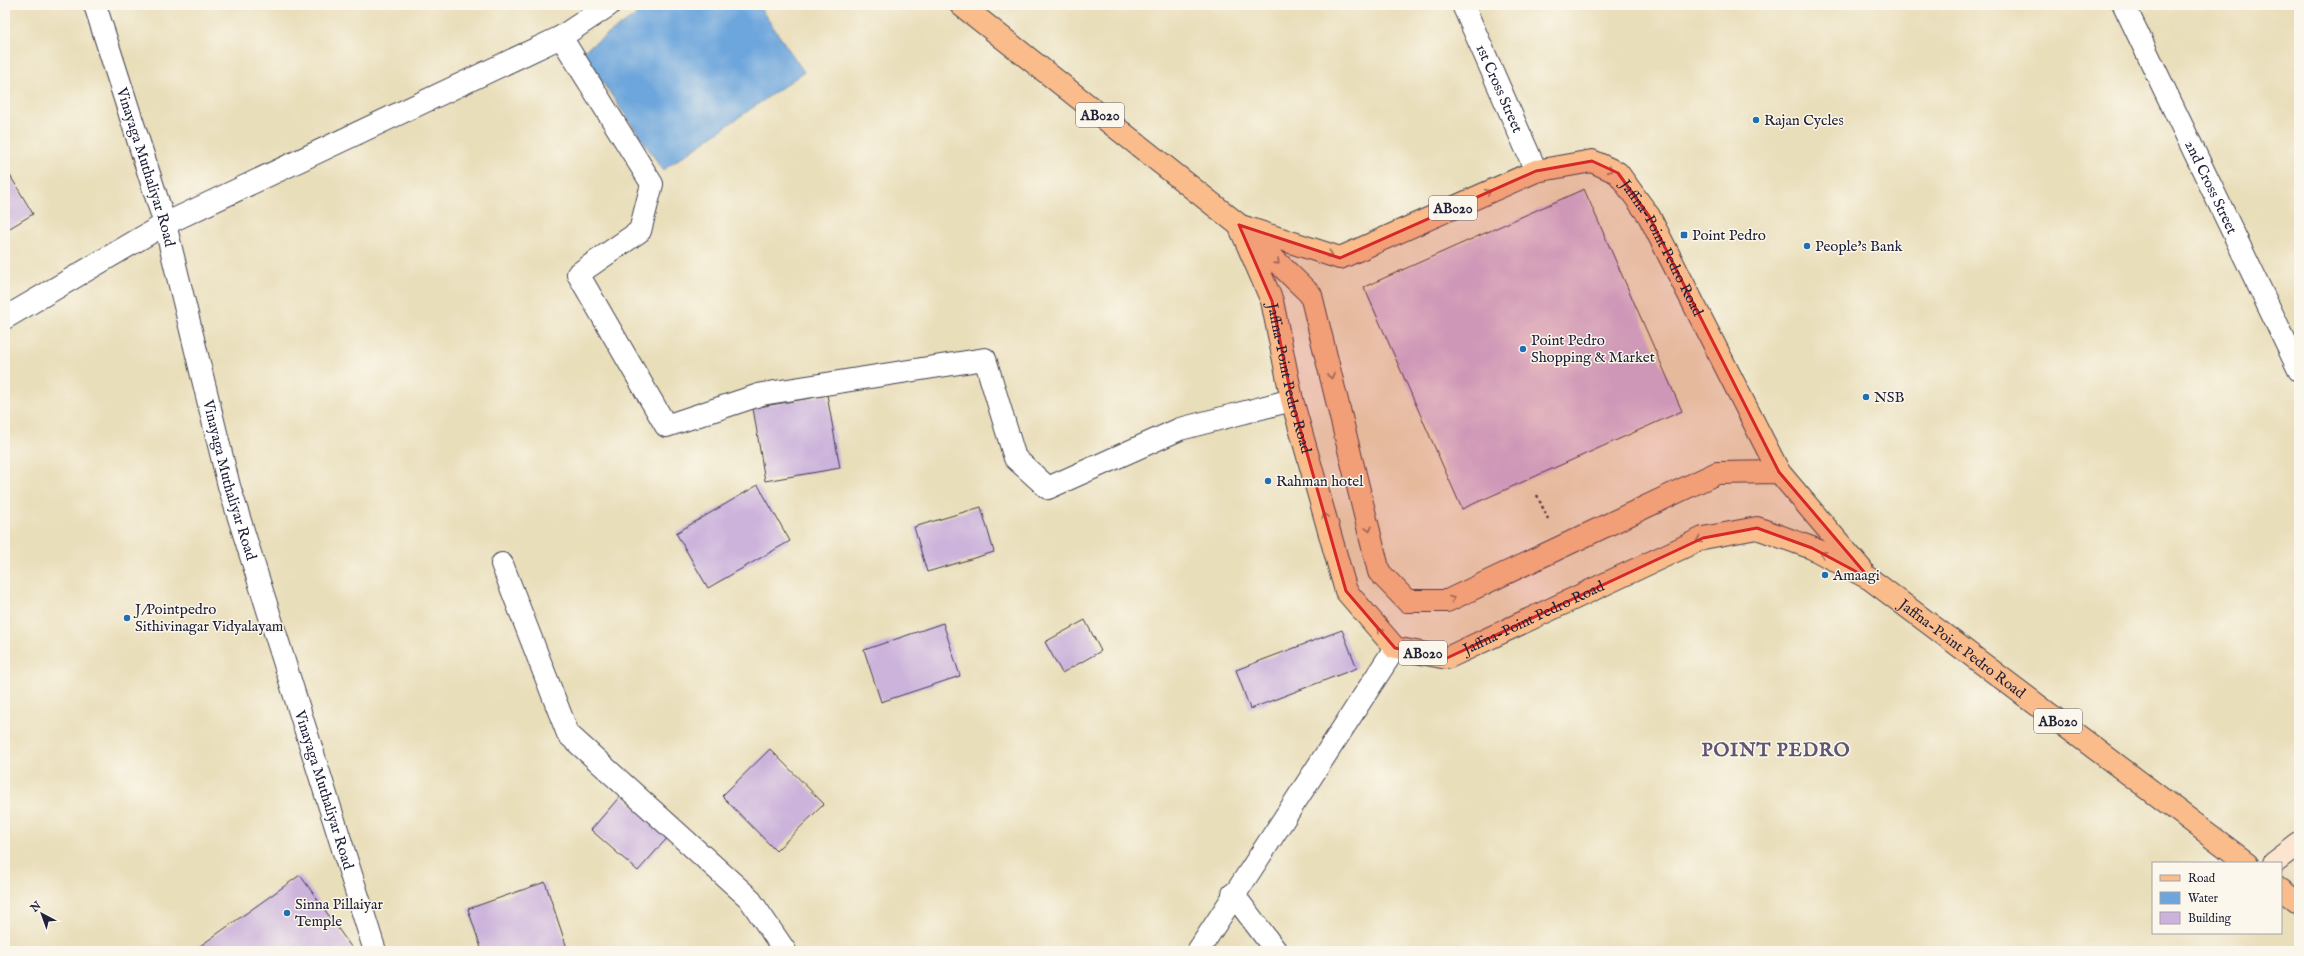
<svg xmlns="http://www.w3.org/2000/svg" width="2304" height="956" font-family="'IM FELL English',serif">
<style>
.water{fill:#6da6dc;stroke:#48648c}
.building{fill:#ccb3db}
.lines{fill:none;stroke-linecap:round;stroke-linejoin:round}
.street-casing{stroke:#403e4e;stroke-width:24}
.secondary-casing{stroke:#403e4e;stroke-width:24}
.primary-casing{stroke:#403e4e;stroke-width:24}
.path{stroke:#403e4e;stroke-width:2.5;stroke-dasharray:3 3;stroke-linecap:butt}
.street{stroke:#fff;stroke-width:22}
.secondary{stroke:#fde4d0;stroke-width:22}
.primary{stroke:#f9bc8a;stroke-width:22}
.oneway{stroke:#8e6f62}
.marked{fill:#d62828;fill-opacity:0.2;stroke:#d62828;stroke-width:3;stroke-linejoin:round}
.poi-dot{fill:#1f6fb2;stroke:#fbf7ec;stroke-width:1.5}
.labels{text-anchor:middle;stroke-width:3;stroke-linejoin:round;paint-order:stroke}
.shield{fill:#fbf7ec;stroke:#636270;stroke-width:1}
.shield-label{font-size:14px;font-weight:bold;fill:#22223b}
.street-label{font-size:15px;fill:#22223b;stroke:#fbf7ec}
.poi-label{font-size:15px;fill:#22223b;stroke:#fbf7ec;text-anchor:start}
.district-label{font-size:19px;font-weight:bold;letter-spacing:1px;fill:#5e5573;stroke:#fbf7ec}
</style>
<rect width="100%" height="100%" fill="#fbf7ec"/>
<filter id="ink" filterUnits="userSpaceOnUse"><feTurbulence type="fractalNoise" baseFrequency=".025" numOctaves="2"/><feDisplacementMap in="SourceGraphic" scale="8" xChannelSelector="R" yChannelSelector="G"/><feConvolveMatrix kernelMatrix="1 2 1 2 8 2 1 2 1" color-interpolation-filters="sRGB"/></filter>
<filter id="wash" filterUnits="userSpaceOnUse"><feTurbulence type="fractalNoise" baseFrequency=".012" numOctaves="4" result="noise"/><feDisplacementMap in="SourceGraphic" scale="16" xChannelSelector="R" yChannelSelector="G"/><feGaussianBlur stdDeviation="0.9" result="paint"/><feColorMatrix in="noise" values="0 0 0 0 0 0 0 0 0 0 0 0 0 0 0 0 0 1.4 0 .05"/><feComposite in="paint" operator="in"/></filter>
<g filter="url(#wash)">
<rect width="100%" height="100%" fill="#e9deba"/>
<!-- water -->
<path class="water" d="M651 5H758L804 72 663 170 582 52Z"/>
<g id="blocks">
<!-- building -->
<g class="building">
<path d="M5 167 33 214 5 231Z"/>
<path d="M1584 189 1682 411 1462 509 1364 287Z"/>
<path d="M827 395 840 468 765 481 753 408Z"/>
<path d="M758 485 790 541 708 588 676 533Z"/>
<path d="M981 507 994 552 927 572 914 527Z"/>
<path d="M1085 620 1101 651 1062 673 1045 642Z"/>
<path d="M943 623 960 676 881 702 864 650Z"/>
<path d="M1342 630 1357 668 1250 709 1236 670Z"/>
<path d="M770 749 824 804 776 851 722 796Z"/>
<path d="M621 795 669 836 638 871 591 830Z"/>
<path d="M300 875 354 951H193Z"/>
<path d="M545 882 568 951H482L468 909Z"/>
</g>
</g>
</g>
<g filter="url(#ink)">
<use href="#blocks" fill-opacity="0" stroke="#403e4e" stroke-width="1"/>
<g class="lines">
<!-- street casing -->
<g class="street-casing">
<g id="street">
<path id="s1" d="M95 5 165 224 229 486 375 951"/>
<path id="s2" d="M1463 5 1536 171"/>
<path id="s3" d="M2124 5 2299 370"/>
<path d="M561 37 652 184 640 231 578 274 666 426 762 394 985 359 1015 458 1048 488 1180 429 1292 400"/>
<path d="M5 318 165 224 561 37 609 5"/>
<path d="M502 564 568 734 749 898 785 951"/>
<path d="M1233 894 1276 951"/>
<path d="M1198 951 1395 648"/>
</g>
</g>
<!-- secondary casing -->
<g class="secondary-casing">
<path id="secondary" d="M2274 863 2299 844"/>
</g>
<!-- primary casing -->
<g class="primary-casing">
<g id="primary">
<path d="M961 5 1239 225 1311 295 1379 572 1407 601H1447L1717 473 1779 472 1862 570"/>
<path id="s4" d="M1239 225 1272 301 1292 400 1346 591 1395 648 1447 658 1703 538 1757 528 1812 548 1870 579 2247 863"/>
<path id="s5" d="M1244 227 1340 258 1536 171 1592 161 1618 173 1649 216 1779 472"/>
<path d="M2281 889 2299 903"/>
</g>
</g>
<!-- path -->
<path class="path" d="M1537 495 1548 519"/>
<!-- street -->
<use href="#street" class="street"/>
<!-- secondary -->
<use href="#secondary" class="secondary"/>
<!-- primary -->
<use href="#primary" class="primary"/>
</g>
<!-- one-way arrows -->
<defs><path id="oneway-chevron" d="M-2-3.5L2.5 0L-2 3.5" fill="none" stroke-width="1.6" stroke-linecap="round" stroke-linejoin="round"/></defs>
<g class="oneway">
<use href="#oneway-chevron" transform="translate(1610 170) rotate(24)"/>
<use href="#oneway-chevron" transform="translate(1488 192) rotate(-24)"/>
<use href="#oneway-chevron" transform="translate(1330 254) rotate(18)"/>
<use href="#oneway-chevron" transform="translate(1277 262) rotate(44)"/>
<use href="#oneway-chevron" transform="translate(1331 376) rotate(76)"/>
<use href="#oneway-chevron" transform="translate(1325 516) rotate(-106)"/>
<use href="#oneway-chevron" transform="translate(1369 529) rotate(76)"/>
<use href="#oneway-chevron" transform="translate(1699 540) rotate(158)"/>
<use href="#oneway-chevron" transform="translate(1823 554) rotate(-152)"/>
<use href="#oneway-chevron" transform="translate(1452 599) rotate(-23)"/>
<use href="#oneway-chevron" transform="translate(1380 631) rotate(-131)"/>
</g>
</g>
<!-- marked area -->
<path class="marked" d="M1592 161 1618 173 1649 216 1779 472 1870 579 1812 548 1757 528 1703 538 1447 658 1395 648 1346 591 1292 400 1272 301 1239 225 1340 258 1536 171Z"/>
<!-- markers -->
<g class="poi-dot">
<circle cx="1756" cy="120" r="4"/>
<rect x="1680" y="231" width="8" height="8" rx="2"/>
<circle cx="1807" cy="246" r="4"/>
<circle cx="1523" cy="349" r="4"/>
<circle cx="1866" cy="397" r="4"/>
<circle cx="1268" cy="481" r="4"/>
<circle cx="1825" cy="575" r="4"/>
<circle cx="127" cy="618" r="4"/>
<circle cx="287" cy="913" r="4"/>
</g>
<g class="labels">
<!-- shield labels -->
<g class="shield">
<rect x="1076" y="103" width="48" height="24" rx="3"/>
<rect x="1429" y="196" width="48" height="24" rx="3"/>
<rect x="1399" y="641" width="48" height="24" rx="3"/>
<rect x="2034" y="709" width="48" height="24" rx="3"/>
</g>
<g class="shield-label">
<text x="1100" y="120">AB020</text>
<text x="1453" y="213">AB020</text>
<text x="1423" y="658">AB020</text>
<text x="2058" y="726">AB020</text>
</g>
<!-- street labels -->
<g class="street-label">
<text dy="5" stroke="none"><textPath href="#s2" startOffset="91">1st Cross Street</textPath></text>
<text dy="5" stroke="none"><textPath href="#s1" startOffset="170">Vinayaga Muthaliyar Road</textPath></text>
<text dy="5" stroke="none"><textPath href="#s3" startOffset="202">2nd Cross Street</textPath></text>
<text dy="5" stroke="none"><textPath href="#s5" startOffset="488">Jaffna-Point Pedro Road</textPath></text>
<text dy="5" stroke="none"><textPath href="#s4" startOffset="162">Jaffna-Point Pedro Road</textPath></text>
<text dy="5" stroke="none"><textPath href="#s1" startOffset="494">Vinayaga Muthaliyar Road</textPath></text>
<text dy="5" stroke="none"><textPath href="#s4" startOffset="606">Jaffna-Point Pedro Road</textPath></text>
<text dy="5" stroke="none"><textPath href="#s4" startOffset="1088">Jaffna-Point Pedro Road</textPath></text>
<text dy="5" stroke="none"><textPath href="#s1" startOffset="818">Vinayaga Muthaliyar Road</textPath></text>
</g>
<!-- poi labels -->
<g class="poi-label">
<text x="1764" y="125">Rajan Cycles</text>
<text x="1692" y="240">Point Pedro</text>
<text x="1815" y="251">People's Bank</text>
<text x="1531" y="345">Point Pedro<tspan x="1531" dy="17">Shopping &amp; Market</tspan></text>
<text x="1874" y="402">NSB</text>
<text x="1276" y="486">Rahman hotel</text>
<text x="1833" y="580">Amaagi</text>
<text x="135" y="614">J/Pointpedro<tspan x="135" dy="17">Sithivinagar Vidyalayam</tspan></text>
<text x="295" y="909">Sinna Pillaiyar<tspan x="295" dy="17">Temple</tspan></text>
</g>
<!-- district labels -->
<g class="district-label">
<text x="1776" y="756">POINT PEDRO</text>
</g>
</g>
<!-- margin -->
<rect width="2304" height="956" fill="none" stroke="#fbf7ec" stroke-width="20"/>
<!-- legend -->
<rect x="2152" y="862" width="130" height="72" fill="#fbf7ec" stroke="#a4a2a5"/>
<rect x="2160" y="875" width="20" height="6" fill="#f9bc8a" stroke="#a4a2a5"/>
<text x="2188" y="882" font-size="12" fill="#22223b">Road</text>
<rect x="2160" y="892" width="20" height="12" fill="#6da6dc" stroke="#a4a2a5"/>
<text x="2188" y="902" font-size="12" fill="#22223b">Water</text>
<rect x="2160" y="912" width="20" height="12" fill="#ccb3db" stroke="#a4a2a5"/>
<text x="2188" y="922" font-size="12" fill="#22223b">Building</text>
<!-- north arrow -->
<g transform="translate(42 914) rotate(319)" stroke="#fbf7ec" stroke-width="3" paint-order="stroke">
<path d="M0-3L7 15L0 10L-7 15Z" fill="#22223b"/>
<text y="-6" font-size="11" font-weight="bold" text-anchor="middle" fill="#22223b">N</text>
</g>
</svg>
